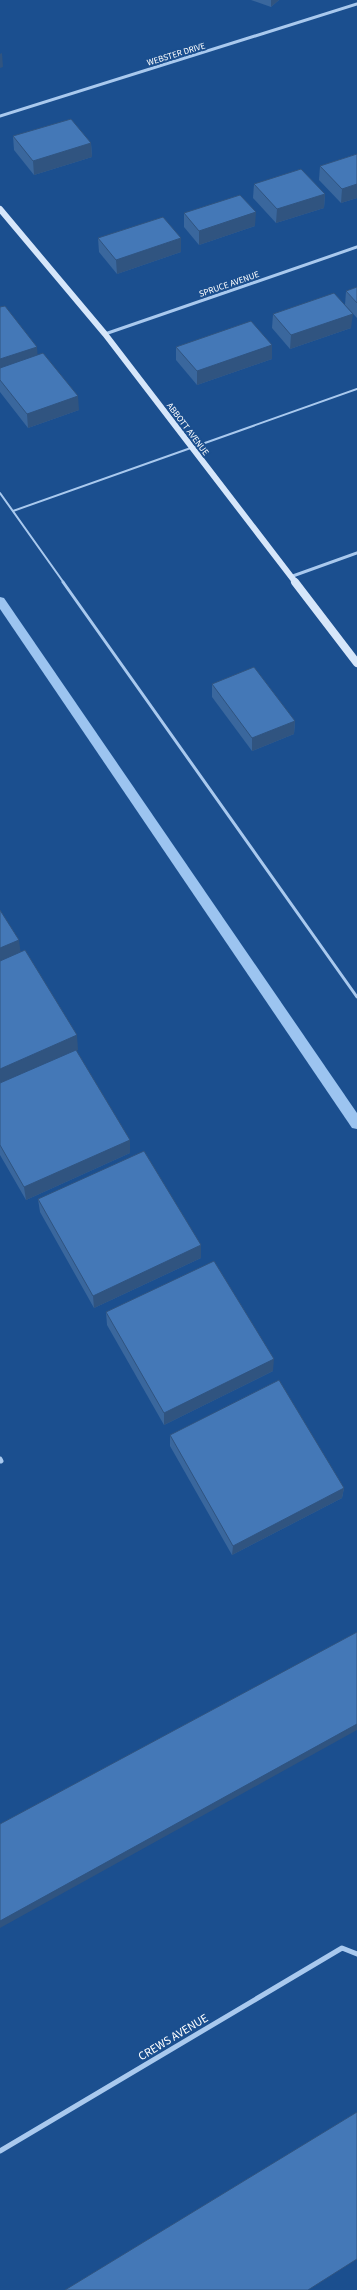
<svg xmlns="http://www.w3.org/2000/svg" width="357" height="2290" font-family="'Source Sans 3',sans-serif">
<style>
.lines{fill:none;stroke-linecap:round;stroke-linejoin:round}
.stream{fill:#9cc4f0;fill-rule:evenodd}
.lane-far1{stroke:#a9c9ee;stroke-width:2}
.lane{stroke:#a9c9ee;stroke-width:3}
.street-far1{stroke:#a9c9ee;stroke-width:3}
.street{stroke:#a9c9ee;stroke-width:5}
.secondary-far1{stroke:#d6e6fa;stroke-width:6}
.secondary{stroke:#d6e6fa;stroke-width:8}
.wall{fill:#3a679d}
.shaded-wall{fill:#305480}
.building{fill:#4478b7;stroke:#305480}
.labels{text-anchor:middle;stroke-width:4;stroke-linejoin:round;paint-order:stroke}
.far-street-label{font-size:9px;fill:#fff;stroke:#1b4f8f}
.near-street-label{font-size:12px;fill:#fff;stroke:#1b4f8f}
</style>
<rect width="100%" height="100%" fill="#1b4f8f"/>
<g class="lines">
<!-- stream -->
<path class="stream" d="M0 597 4 598 357 1113V1129L352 1128 0 609Z"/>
<!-- lane-far1 -->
<g class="lane-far1">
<path d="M0 493 64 583"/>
<path d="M13 511 357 389"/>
</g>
<!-- lane -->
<path class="lane" d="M63 582 357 997"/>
<!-- street-far1 -->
<g class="street-far1">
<path d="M0 116 357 4"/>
<path d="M105 334 357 247"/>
<path d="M290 577 357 553"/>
</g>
<!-- street -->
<g class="street">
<path d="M0 1459 1 1461"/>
<path d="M0 2151 342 1948 357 1954"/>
</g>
<!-- secondary-far1 -->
<path class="secondary-far1" d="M0 209 105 334 296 583"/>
<!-- secondary -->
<path class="secondary" d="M295 582 357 663"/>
</g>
<!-- wall -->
<g class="wall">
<path d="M251 0H279L271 7Z"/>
<path d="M13 136 91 143 92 157 34 175 14 150Z"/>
<path d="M357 154V198L341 203 319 180 320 166Z"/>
<path d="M254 184 325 194 324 208 276 223 253 198Z"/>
<path d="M184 213 255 226 199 245 184 227Z"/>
<path d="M98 238H181V252L117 274 99 252Z"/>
<path d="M357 287V318L345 305 346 291Z"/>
<path d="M0 307 37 347V355L79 410 28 428 0 392Z"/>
<path d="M273 314 351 328 290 349 272 328Z"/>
<path d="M176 347 272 359 197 385 176 360Z"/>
<path d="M212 684 295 721 294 734 252 751 212 697Z"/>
<path d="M0 910 20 952 78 1050H76L130 1153 26 1200 0 1155Z"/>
<path d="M38 1199 201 1245V1258L94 1308 40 1212Z"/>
<path d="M106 1312 273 1371 164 1425 107 1325Z"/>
<path d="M170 1435 344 1488 342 1498 232 1555 170 1446Z"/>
</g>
<!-- shaded-wall -->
<g class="shaded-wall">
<path d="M271 0H279L271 7Z"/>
<path d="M2 53 3 67 0 68V54Z"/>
<path d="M91 143 92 157 34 175 33 161Z"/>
<path d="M357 184V198L341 203 342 189Z"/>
<path d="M325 194 324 208 276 223 277 209Z"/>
<path d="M256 212 255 226 199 245V231Z"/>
<path d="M181 238V252L117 274 116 260Z"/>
<path d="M353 314 351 328 290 349 291 335Z"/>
<path d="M272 345V359L197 385V371Z"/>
<path d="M37 347 38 361 0 373V359Z"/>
<path d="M78 396 79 410 28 428 27 414Z"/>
<path d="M295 721 294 734 252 751V738Z"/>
<path d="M19 940 21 955 0 964V948Z"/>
<path d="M77 1035 78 1050 0 1083V1069Z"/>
<path d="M130 1140V1153L26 1200 24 1187Z"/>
<path d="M201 1245V1258L94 1308 93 1296Z"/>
<path d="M274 1359 273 1371 164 1425V1413Z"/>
<path d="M344 1488 342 1498 232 1555 233 1546Z"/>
<path d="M357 1724V1730L0 1928V1921Z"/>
</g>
<!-- building -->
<g class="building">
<path d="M71 119 91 143 33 161 13 136Z"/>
<path d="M357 154V184L342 189 320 166Z"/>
<path d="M301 169 325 194 277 209 254 184Z"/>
<path d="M240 195 256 212 199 231 184 213Z"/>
<path d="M163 217 181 238 116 260 98 238Z"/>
<path d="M357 287V303L346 291Z"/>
<path d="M334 293 353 314 291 335 273 314Z"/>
<path d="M5 306 37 347 0 359V307Z"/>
<path d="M251 321 272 345 197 371 176 347Z"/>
<path d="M43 353 78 396 27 414 0 380V368Z"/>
<path d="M254 667 295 721 252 738 212 684Z"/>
<path d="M0 910 19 940 0 948Z"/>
<path d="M25 950 77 1035 0 1069V961Z"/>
<path d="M76 1050 130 1140 24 1187 0 1145V1083Z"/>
<path d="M144 1151 201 1245 93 1296 38 1199Z"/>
<path d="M214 1261 274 1359 164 1413 106 1312Z"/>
<path d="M279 1380 344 1488 233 1546 170 1435Z"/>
<path d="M357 1632V1724L0 1921V1824Z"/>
<path d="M357 2112V2259L308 2290H65Z"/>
</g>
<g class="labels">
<!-- far-street labels -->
<g class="far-street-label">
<text transform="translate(176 54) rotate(-17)" y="3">WEBSTER DRIVE</text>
<text transform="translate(229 284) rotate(-19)" y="3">SPRUCE AVENUE</text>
<text transform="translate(188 429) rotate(53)" y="3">ABBOTT AVENUE</text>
</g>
<!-- near-street labels -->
<g class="near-street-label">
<text transform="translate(173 2037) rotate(-31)" y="4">CREWS AVENUE</text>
</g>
</g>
</svg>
